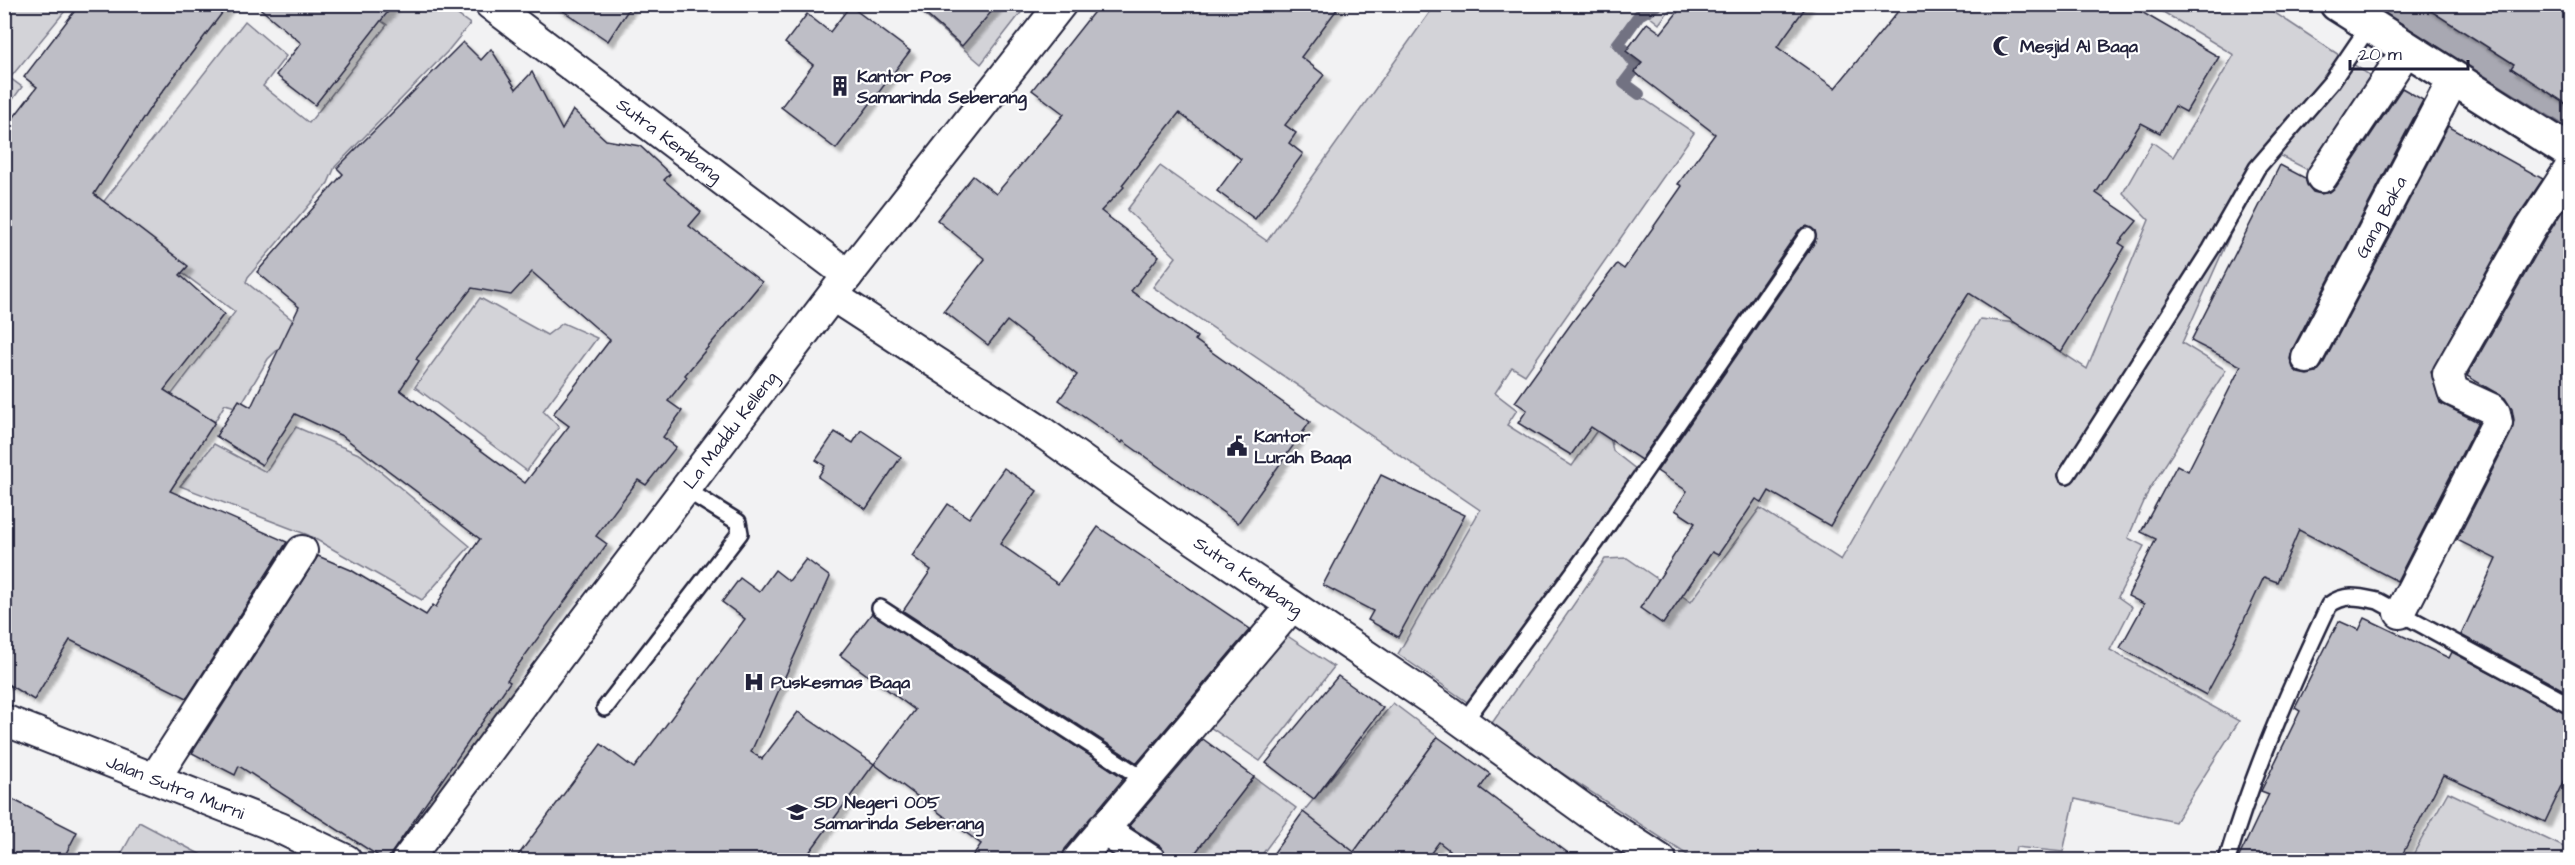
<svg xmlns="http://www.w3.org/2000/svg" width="2575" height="865" font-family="'Architects Daughter',sans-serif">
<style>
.green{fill:#d3d3d8;stroke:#7a7a8a;stroke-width:1.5}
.water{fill:#a8a8b2;stroke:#727282;stroke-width:1.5}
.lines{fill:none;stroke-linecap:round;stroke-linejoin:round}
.stream{stroke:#727282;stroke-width:12}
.building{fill:#bebec6;stroke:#22223b;stroke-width:1.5;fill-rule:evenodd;filter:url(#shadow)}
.lane-casing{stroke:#22223b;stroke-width:20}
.street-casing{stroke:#22223b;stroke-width:34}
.secondary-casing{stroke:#22223b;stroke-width:38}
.lane{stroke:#fff;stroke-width:15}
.street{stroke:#fff;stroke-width:30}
.secondary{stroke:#fff;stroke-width:33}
.labels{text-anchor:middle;stroke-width:4.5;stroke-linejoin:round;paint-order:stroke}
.poi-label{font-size:18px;font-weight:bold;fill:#22223b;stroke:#fff;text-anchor:start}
.street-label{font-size:18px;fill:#22223b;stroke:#fff}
</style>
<defs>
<filter id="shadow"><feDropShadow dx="5.5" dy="5.5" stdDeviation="1.5" flood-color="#0004"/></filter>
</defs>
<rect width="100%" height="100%" fill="#f2f2f3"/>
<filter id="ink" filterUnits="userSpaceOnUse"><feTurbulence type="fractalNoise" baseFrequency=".0167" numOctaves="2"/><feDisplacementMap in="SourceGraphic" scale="12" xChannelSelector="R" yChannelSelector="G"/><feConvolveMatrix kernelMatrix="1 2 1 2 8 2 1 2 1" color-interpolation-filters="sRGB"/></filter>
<g filter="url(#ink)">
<!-- green -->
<g class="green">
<path d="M5 4 70 5 10 78 22 87 5 110Z"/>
<path d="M358 5H444L470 24 447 52 335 167 328 183 248 277 246 282 301 327 268 359 239 408 225 404 211 428 168 399 235 312 97 210 245 21 286 56 263 86 309 123 387 25Z"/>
<path d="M913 5H1027L981 64Z"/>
<path d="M1435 5H1673L1659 24 1639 8 1611 44 1635 67 1622 84 1694 133 1525 375 1512 367 1495 393 1517 410 1507 425 1572 466 1598 429 1610 436 1613 451 1637 470 1473 706 1398 654 1480 510 1153 287 1176 257 1127 210 1160 166 1267 241Z"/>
<path d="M2157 5H2263L2374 78 2310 171 2275 153 2230 235 2182 343 2226 370 2149 490 2128 538 2144 546 2118 597 2132 607 2110 650 2239 721 2175 822 2075 799 2063 852 2016 847 2013 860 1988 858 1987 860H1695L1490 726 1605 559 1627 558 1691 602 1760 508 1841 560 1980 319 2017 323 2087 369 2149 220 2123 193 2152 142 2173 157 2234 55 2155 7Z"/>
<path d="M480 298 547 335 563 323 597 338 543 411 559 427 527 471 415 387Z"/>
<path d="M296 427 361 455 470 546 422 600 308 535 180 486 214 444 266 472Z"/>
<path d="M1283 633 1334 667 1260 761 1207 725Z"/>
<path d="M1393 703 1438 737 1354 852 1303 812Z"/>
<path d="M1254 777 1296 808 1258 860H1189Z"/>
<path d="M2448 792 2570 850 2567 860H2410Z"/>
<path d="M139 822 211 860H118Z"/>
</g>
<!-- water -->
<path class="water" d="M2371 5H2570V129Z"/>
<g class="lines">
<!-- stream -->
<path class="stream" d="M1639 94 1624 83 1637 66 1619 43 1639 15 1659 4"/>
</g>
<!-- building -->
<g class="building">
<path d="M80 4H229L150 108 94 194 188 266 180 275 224 314 164 390 215 422 170 491 287 542 187 698 70 640 34 700 4 682V130L37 87 24 77Z"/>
<path d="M255 4H394L315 105 276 75 301 43Z"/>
<path d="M553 4H632L608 41Z"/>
<path d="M914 4H998L962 46Z"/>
<path d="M1100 4H1341L1301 57 1324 75 1285 125 1296 133 1289 143 1303 154 1255 219 1217 191 1241 159 1179 113 1122 185 1124 187 1101 211 1159 256 1131 291 1197 337 1195 340 1310 422 1238 523 1123 441 1122 443 1059 400 1077 375 1007 321 988 345 944 311 985 259 937 220 973 176 996 194 1064 114 1032 90Z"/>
<path d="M1684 4H1808L1777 47 1835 88 1904 4H2128L2219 57 2186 112 2175 106 2160 133 2141 123 2096 193 2137 221 2119 243 2125 247 2061 352 1969 293 1936 345 1830 526 1769 491 1762 503 1756 499 1718 555 1712 552 1663 624 1640 608 1695 523 1675 510 1687 491 1657 471 1815 242V231L1807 226 1799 230 1641 460 1591 427 1571 455 1518 423 1527 410 1515 402 1573 321 1617 264 1624 269 1682 186 1678 184 1715 134 1634 72 1642 63 1626 51 1647 23 1661 33Z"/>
<path d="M2420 4H2571V107L2511 68 2514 64Z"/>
<path d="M850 6 910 51 836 149 781 107 813 65 785 43 807 14 830 32Z"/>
<path d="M463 42 481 60 491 49 516 89 532 72 562 130 573 110 606 140 640 146 670 174 664 180 701 212 689 226 762 282 685 375 687 377 668 401 682 411 663 437 676 447 646 485 638 480 596 536 607 544 507 680 510 682 386 861 239 766 235 775 192 753 318 556 351 570 426 615 433 605 436 607 449 583 480 539 342 436 295 414 262 465 216 436 239 400 251 407 299 307 257 272 343 174 337 168ZM532 272 610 340 553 414 569 426 525 483 400 390 419 361 416 359 472 288 511 295Z"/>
<path d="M2402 88 2423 100 2292 350 2290 359 2293 368 2298 373 2307 375 2316 373 2322 366 2448 126 2543 179 2516 219 2431 372 2440 403 2478 422 2397 581 2299 530 2277 582 2264 577 2228 654 2206 695 2120 648 2144 604 2128 596 2156 539 2141 532 2177 465 2188 471 2241 366 2191 341 2280 165 2305 178 2307 185 2313 192 2321 194 2330 192 2336 187Z"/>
<path d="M2570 199H2571V694L2461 635 2496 559 2457 540 2512 431 2514 420 2512 409 2505 398 2467 376 2546 237Z"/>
<path d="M861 430 901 457 866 509 818 477 825 466 816 460 835 432 853 443Z"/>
<path d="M1004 468 1037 491 1000 544 1058 584 1098 527 1250 629 1137 763 903 611 931 570 912 556 948 504 969 518Z"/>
<path d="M1381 475 1465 515 1398 637 1368 620 1373 611 1323 585Z"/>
<path d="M806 559 830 577 751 752 762 759 798 712 874 764 803 861H514L601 744 634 768 745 619 722 602 740 578 759 592 775 570 789 581Z"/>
<path d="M872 613 1124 778 1065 849 1061 861H969L981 844 874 764 915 710 840 655Z"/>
<path d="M2365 618 2449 658 2452 652 2571 715V767L2545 822 2443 775 2399 861H2237L2269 794 2261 791 2300 711 2295 708 2339 621 2359 630Z"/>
<path d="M1338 676 1383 708 1314 799 1266 763Z"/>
<path d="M1438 737 1490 774 1480 788 1579 861H1463L1439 842 1425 861H1268L1303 812 1354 852Z"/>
<path d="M1203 739 1254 777 1189 861H1167L1165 852 1160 846 1129 826Z"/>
<path d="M4 795 77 832 62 861H4Z"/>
</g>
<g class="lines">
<!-- lane casing -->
<g class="lane-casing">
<g id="lane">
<path d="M2067 475 2211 249 2257 168 2332 81 2370 25"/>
<path d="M880 608 1145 780"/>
<path d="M605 708 740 533 738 522 685 489"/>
<path d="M1463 723 1596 542 1807 236"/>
<path d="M2227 860C2253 772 2290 688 2329 605 2345 593 2359 597 2378 601L2570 705"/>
</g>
</g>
<!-- street casing -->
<g class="street-casing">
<g id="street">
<path id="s1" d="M490 4 848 275"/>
<path d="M2322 177 2408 48"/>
<path id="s2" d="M833 296 1042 432 1173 525 1448 711 1589 813 1661 860"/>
<path id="s3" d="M2307 358 2454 78"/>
<path d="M2400 613 2497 423 2495 413 2492 409 2453 391 2448 374 2531 228 2570 168"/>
<path id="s4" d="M4 720 280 828 346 860"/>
<path d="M155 778 302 551"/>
<path d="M1102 829 1150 860"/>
<path id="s5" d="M407 860 588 617 848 275 1061 4"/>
<path d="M1078 860 1292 606"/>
</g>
</g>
<!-- secondary casing -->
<g class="secondary-casing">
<path id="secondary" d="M2337 4 2570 152"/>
</g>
<!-- lane -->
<use href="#lane" class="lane"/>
<!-- street -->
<use href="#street" class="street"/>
<!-- secondary -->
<use href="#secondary" class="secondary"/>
</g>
</g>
<!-- icons -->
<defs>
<g id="mosque-bare" transform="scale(1.62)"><path d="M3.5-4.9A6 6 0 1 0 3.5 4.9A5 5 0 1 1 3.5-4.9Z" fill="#22223b" stroke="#fff" stroke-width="2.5" paint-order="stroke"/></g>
<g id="building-bare" transform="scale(1.62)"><path d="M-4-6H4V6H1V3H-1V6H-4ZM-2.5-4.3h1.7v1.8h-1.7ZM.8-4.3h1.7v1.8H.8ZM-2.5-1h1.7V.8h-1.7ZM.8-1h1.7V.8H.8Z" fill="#22223b" stroke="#fff" stroke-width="2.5" paint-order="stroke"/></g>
<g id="civic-bare" transform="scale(1.62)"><path d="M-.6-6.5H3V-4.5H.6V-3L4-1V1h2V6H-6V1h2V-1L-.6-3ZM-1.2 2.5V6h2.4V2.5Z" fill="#22223b" stroke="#fff" stroke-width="2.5" paint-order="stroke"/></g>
<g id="hospital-bare" transform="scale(1.62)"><path d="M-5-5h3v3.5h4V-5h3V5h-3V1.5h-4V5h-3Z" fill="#22223b" stroke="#fff" stroke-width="2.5" paint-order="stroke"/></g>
<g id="school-bare" transform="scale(1.62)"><path d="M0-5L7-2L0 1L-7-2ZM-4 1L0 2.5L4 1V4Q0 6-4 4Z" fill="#22223b" stroke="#fff" stroke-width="2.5" paint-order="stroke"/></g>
</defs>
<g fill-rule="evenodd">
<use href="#mosque-bare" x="2003" y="46"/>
<use href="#building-bare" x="840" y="86"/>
<use href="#civic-bare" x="1237" y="446"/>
<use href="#hospital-bare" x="754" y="682"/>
<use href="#school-bare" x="797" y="812"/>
</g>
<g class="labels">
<!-- poi labels -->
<g class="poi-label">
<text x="2020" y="52">Mesjid Al Baqa</text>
<text x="857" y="82">Kantor Pos<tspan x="857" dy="21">Samarinda Seberang</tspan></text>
<text x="1254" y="442">Kantor<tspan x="1254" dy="21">Lurah Baqa</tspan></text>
<text x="771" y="688">Puskesmas Baqa</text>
<text x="814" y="808">SD Negeri 005<tspan x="814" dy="21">Samarinda Seberang</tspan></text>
</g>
<!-- street labels -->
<g class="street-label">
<text dy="6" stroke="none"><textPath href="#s1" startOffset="225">Sutra Kembang</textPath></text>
<text dy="6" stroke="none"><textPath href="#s3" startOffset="159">Gang Baka</textPath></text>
<text dy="6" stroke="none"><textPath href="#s5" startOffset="538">La Maddu Kelleng</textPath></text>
<text dy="6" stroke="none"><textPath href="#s2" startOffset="501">Sutra Kembang</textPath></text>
<text dy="6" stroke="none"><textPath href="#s4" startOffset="184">Jalan Sutra Murni</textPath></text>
</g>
</g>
<!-- margin -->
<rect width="2575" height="865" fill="none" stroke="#fff" stroke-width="24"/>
<rect x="12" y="12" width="2551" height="841" fill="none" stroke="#22223b" stroke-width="2" filter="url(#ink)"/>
<!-- scale -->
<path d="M2350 60v9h118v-9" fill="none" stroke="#22223b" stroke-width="3"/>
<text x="2359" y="60" font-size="18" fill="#22223b" stroke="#ffffff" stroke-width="4.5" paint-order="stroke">20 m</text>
</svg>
